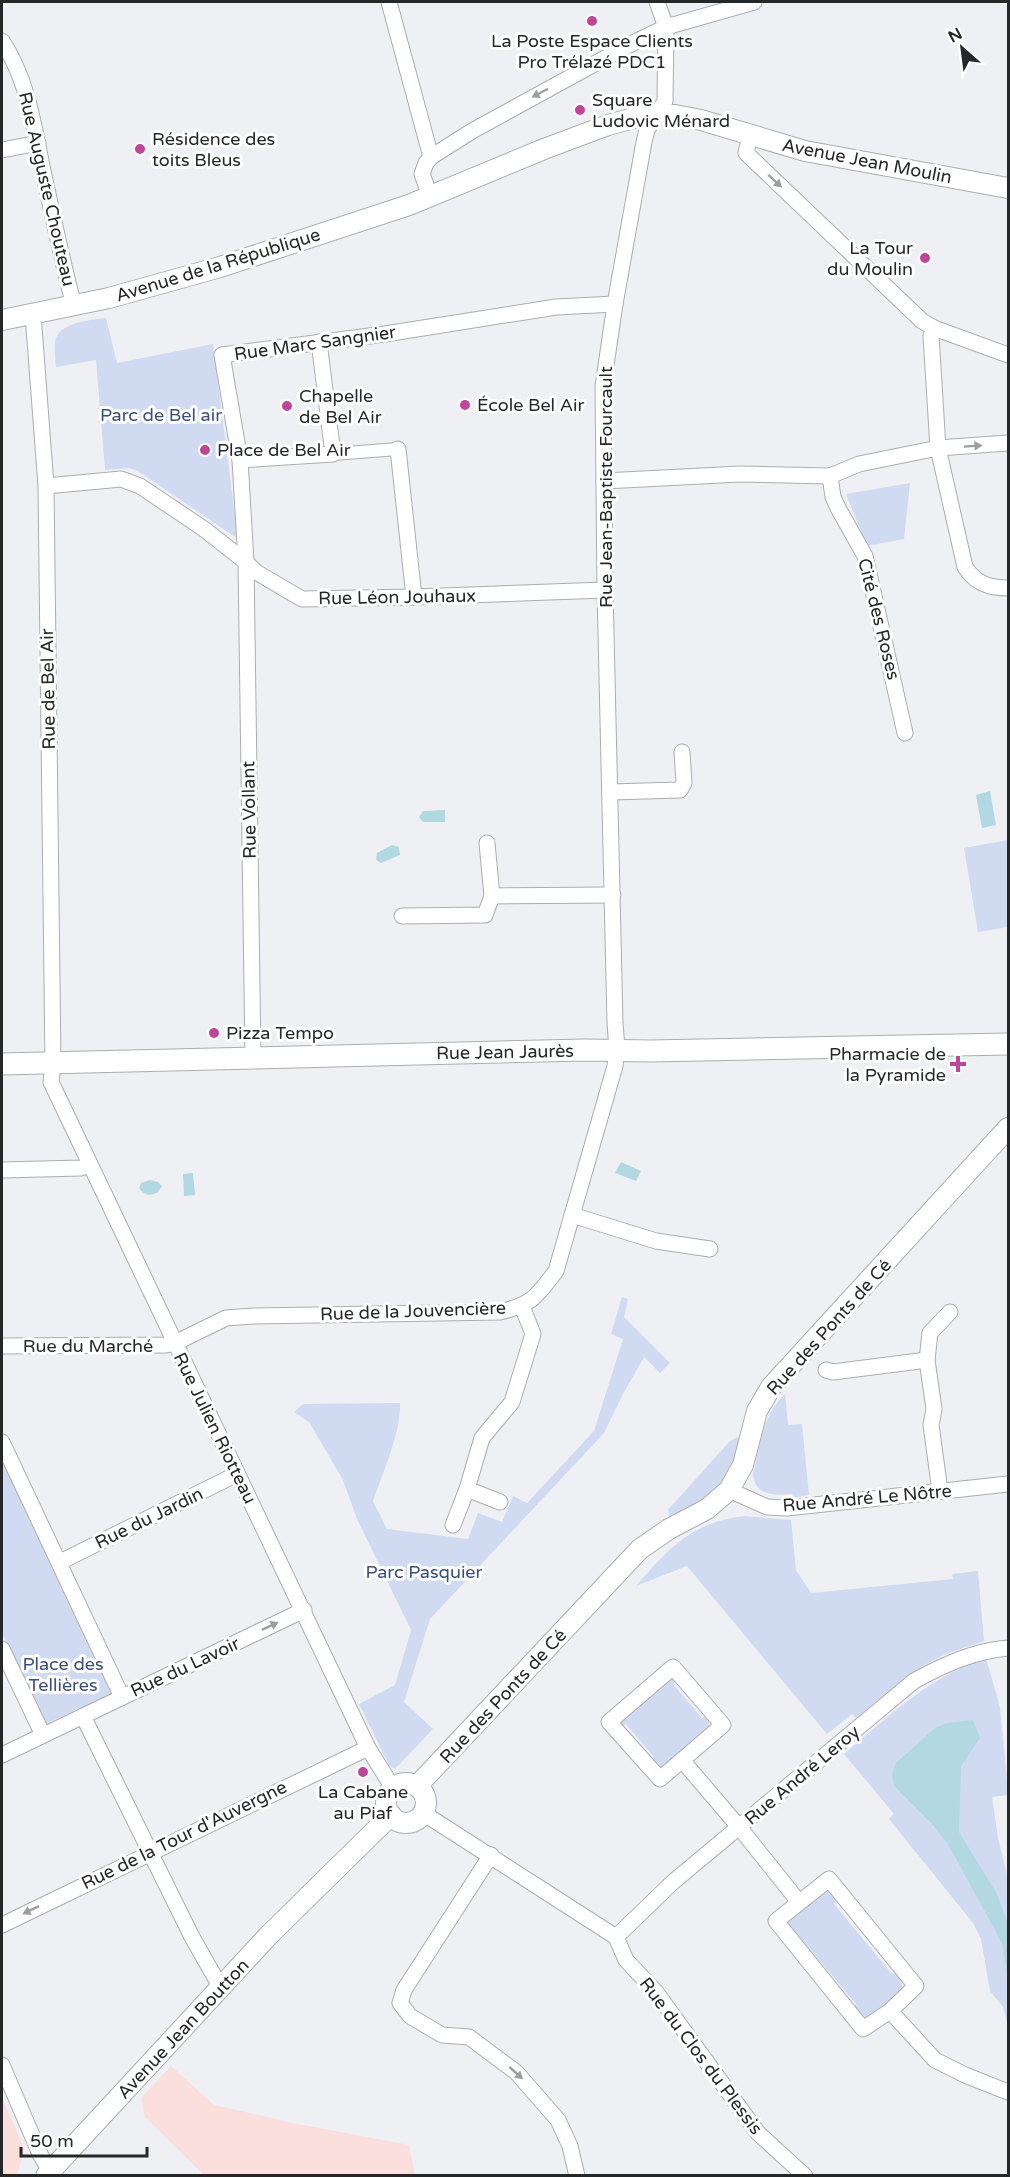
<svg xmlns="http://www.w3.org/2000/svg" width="1010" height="2177" font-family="'Varela Round',sans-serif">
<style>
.industrial{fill:#fadfdd}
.green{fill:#d0dbf1}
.water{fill:#b2d8e2}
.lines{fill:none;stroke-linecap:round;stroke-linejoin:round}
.pedestrian-casing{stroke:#abadb0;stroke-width:14}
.minor-casing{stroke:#abadb0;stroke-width:17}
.tertiary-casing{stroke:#abadb0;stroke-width:22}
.secondary-casing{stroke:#abadb0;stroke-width:23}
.pedestrian{stroke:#fff;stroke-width:12}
.minor{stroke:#fff;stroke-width:15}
.tertiary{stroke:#fff;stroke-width:20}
.secondary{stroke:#fff;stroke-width:21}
.oneway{fill:#9d9e9e}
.poi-dot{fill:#bf4599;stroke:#fff;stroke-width:2}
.labels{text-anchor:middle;stroke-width:6;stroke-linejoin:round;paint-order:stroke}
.poi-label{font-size:18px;fill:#262728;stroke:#fff;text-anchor:start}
.street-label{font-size:18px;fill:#262728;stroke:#fff}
.park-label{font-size:18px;fill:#3b4f77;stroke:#fff}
</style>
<rect width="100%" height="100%" fill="#eef0f4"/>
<!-- industrial -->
<g class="industrial">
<path d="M171 2066 214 2105 293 2123 409 2145 415 2175H204L145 2117 141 2098Z"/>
<path d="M3 2100 24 2148 19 2170 15 2175H2V2101Z"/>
</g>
<!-- green -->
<g class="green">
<path d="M106 318 117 363 213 344 238 539 138 471 129 468 105 470 96 360 56 367C55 359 54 350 55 342 58 322 90 320 106 318Z"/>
<path d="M910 483 904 539 867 546 846 494Z"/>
<path d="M1008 840V927L978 932 964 848Z"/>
<path d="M622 1297 628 1299 624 1317 670 1363 660 1373 644 1357 623 1394 604 1433 430 1619 404 1702 433 1729 395 1769 389 1765 359 1704 395 1685 411 1630 357 1519 343 1480 309 1422 294 1412 303 1404 400 1403C401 1433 383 1472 373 1501L387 1529 468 1539 478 1513 502 1522 513 1496 527 1503 594 1431 623 1339 611 1334Z"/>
<path d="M785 1394 788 1425 802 1424 809 1495 793 1498 792 1494C774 1496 755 1496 753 1474 760 1445 763 1414 785 1394Z"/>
<path d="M737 1437 741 1439C727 1488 714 1495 670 1519L668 1510 729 1442Z"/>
<path d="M2 1462 113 1693 45 1724 2 1633Z"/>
<path d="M745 1516 791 1520 796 1570 811 1593 953 1579 952 1574 978 1571 984 1641C967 1647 948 1652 932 1661 904 1676 881 1698 856 1718L852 1714 827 1734 687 1566 636 1586C670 1547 692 1522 745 1516Z"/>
<path d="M986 1658 1000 1707 1008 1790V1795L992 1797 998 1838 1008 1878V2027L1003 2007 990 1991 981 1939 973 1923 889 1819 894 1814 844 1754C888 1717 930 1676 986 1658Z"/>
<path d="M667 1677 678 1679 673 1684 702 1718 707 1714 710 1727 664 1767H659L650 1762 654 1757 626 1724 621 1727 620 1716Z"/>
<path d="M824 1891 832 1893 839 1900 834 1904 892 1974 897 1971 902 1978V1991C893 1998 874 2020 863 2018 858 2016 855 2012 851 2009L856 2004 797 1934 792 1938 786 1926 787 1920Z"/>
</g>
<!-- water -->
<g class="water">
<path d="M990 791 996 825 982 828 976 795Z"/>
<path d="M445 810V822H423L419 817 423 811Z"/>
<path d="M392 845 399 847 400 855 381 863 376 860 377 853Z"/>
<path d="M621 1162 641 1171 636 1181 615 1173Z"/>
<path d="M193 1173 195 1195 184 1196 183 1174Z"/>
<path d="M150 1180 158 1182 162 1186 158 1192C150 1197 144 1195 139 1188L141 1183Z"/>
<path d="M973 1720 980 1738 961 1766 959 1832 997 1894 1008 1924V1978L1002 1943 948 1844 933 1825 894 1786 892 1774 896 1763 935 1728 946 1723Z"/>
</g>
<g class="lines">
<!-- pedestrian casing -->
<g class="pedestrian-casing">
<path id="pedestrian" d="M333 454 398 449"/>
</g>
<!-- minor casing -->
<g class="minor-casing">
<g id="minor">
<path d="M389 2 431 157"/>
<path d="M2 41C28 80 34 127 43 171 53 216 62 261 74 306"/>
<path d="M750 135 746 153 922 321 934 328 1008 355"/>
<path d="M2 150 38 143"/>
<path d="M430 196 422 174 426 163 431 157 472 131 629 45 666 27 754 2"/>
<path d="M33 314 46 486 53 1064 51 1082 368 1748 393 1788"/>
<path d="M934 328 931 336 938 448 965 567C975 583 989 588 1008 588"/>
<path d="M398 449 414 597"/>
<path d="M240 460 333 454 319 342"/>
<path d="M830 476 833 497 838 508 865 556 905 733"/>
<path d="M604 481 740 474 830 476 859 464 938 448 1008 443"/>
<path d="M46 486 121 479 140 486 204 529 246 562 256 572 302 599 414 597 605 590"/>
<path d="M610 792 680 790 684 783 682 752"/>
<path d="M487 843 492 896 613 895"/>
<path d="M402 916 485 915 492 896"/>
<path d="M253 1058 246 562 240 460 222 355 385 334 556 307 615 304"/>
<path d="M2 1170 81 1168 90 1165"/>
<path d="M572 1215 656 1241 710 1249"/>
<path d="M2 1346 166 1345 175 1343 226 1318 253 1316 500 1312C533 1304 536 1297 556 1271L615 1066 617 1049 615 1023 605 590 603 386 615 304 644 142 647 130 665 101 666 27 657 2"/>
<path d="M927 1360 930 1333 950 1312"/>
<path d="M826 1370 833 1372 927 1360 934 1409 931 1425 940 1491"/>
<path d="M2 1442 122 1697"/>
<path d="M729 1490 767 1507 787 1508 1008 1484"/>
<path d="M500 1502 467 1489 482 1438 512 1402 533 1334 522 1306"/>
<path d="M453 1525 467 1489"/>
<path d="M60 1562 237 1474"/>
<path d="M2 1649 43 1735"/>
<path d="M673 1667 723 1725 660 1779 609 1722Z"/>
<path d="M83 1716 192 1937 221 1988"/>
<path d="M2 1755 304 1610"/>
<path d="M682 1760 739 1827 799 1902"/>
<path d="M423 1813 616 1937 626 1960 656 1992 758 2133 805 2176"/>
<path d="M491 1855 404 1990 400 2003 410 2016 442 2035 469 2037 516 2072 558 2120 570 2146 577 2176"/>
<path d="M829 1879 916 1986 890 2011 863 2029 776 1921Z"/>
<path d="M2 1925 368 1748"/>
<path d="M616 1937 673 1882 914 1681C945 1664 974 1651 1008 1648"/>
<path d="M890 2011 935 2060 965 2075 1008 2092"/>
<path d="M2 2065 40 2154 50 2171"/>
</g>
</g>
<!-- tertiary casing -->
<g class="tertiary-casing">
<g id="tertiary">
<path d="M2 320 109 298 220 267 409 205 544 149 608 125 641 116 675 115 701 120 805 151 1008 188"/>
<circle cx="406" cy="1803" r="20"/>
<path d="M417 1786 640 1549 669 1529 707 1509 729 1490 743 1465 757 1411 771 1387 1008 1128"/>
<path d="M46 2176 269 1935 391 1815"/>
</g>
</g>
<!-- secondary casing -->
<g class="secondary-casing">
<path id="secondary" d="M2 1064 585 1050 651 1051 1008 1044"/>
</g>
<!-- pedestrian -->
<use href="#pedestrian" class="pedestrian"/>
<!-- minor -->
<use href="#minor" class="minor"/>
<!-- tertiary -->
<use href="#tertiary" class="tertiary"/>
<!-- secondary -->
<use href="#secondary" class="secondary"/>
</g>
<!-- one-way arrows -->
<defs><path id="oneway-solid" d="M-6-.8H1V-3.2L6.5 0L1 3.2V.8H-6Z" transform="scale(1.5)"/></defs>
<g class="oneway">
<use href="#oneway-solid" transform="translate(540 93) rotate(152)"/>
<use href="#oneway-solid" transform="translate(775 181) rotate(43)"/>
<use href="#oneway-solid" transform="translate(973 446) rotate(-4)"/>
<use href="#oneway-solid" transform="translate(270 1626) rotate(-25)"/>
<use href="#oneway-solid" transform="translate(31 1910) rotate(154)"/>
<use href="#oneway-solid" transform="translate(516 2073) rotate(42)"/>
</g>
<!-- markers -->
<g class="poi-dot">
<circle cx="592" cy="21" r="6"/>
<circle cx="580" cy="110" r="6"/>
<circle cx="140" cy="149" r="6"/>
<circle cx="925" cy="258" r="6"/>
<circle cx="465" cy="405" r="6"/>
<circle cx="287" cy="406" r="6"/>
<circle cx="205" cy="450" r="6"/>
<circle cx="214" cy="1033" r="6"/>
<path d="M955 1055h6v6h6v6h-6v6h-6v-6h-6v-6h6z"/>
<circle cx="363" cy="1772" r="6"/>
</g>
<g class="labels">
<!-- poi labels -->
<g class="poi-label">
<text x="592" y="47" text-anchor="middle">La Poste Espace Clients<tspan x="592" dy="21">Pro Trélazé PDC1</tspan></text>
<text x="592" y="106">Square<tspan x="592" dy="21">Ludovic Ménard</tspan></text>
<text x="152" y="145">Résidence des<tspan x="152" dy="21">toits Bleus</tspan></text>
<text x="913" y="254" text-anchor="end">La Tour<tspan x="913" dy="21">du Moulin</tspan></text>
<text x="299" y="402">Chapelle<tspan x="299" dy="21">de Bel Air</tspan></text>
<text x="477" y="411">École Bel Air</text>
<text x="217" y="456">Place de Bel Air</text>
<text x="226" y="1039">Pizza Tempo</text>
<text x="946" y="1060" text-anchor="end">Pharmacie de<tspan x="946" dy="21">la Pyramide</tspan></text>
<text x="363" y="1798" text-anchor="middle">La Cabane<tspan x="363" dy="21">au Piaf</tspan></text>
</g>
<!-- street labels -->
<g class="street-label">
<text transform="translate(867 161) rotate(11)" y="6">Avenue Jean Moulin</text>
<text transform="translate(47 189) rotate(77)" y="6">Rue Auguste Chouteau</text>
<text transform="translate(218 265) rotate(-17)" y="6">Avenue de la République</text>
<text transform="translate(315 343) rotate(-8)" y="6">Rue Marc Sangnier</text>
<text transform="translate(606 487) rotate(-90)" y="6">Rue Jean-Baptiste Fourcault</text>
<text transform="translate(397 597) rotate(-1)" y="6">Rue Léon Jouhaux</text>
<text transform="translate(879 619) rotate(76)" y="6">Cité des Roses</text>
<text transform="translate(48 689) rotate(-91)" y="6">Rue de Bel Air</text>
<text transform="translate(249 810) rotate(-91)" y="6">Rue Vollant</text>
<text transform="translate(505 1052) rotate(-1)" y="6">Rue Jean Jaurès</text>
<text transform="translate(413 1311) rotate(-2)" y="6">Rue de la Jouvencière</text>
<text transform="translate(829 1327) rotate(-48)" y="6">Rue des Ponts de Cé</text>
<text x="88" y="1352">Rue du Marché</text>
<text transform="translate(215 1428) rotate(64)" y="6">Rue Julien Riotteau</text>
<text transform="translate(867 1498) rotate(-5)" y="6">Rue André Le Nôtre</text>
<text transform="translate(149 1518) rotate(-26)" y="6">Rue du Jardin</text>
<text transform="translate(185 1667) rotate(-25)" y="6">Rue du Lavoir</text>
<text transform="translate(503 1696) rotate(-47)" y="6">Rue des Ponts de Cé</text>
<text transform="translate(802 1775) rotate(-40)" y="6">Rue André Leroy</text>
<text transform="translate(184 1835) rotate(-26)" y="6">Rue de la Tour d'Auvergne</text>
<text transform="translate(183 2029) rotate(-47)" y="6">Avenue Jean Boutton</text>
<text transform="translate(701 2056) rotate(53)" y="6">Rue du Clos du Plessis</text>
</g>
<!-- park labels -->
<g class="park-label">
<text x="161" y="421">Parc de Bel air</text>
<text x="424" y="1578">Parc Pasquier</text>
<text x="63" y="1670">Place des<tspan x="63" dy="21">Tellières</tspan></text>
</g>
</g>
<!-- border -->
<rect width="1010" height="2177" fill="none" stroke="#262728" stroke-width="6"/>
<!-- north arrow -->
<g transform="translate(962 48) rotate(332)" stroke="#ffffff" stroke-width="4.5" paint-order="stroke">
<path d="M0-4.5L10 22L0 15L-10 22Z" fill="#262728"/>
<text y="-9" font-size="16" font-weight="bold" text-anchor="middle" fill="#262728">N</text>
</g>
<!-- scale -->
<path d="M21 2147v9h126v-9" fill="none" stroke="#262728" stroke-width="3"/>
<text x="30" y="2147" font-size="18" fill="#262728" stroke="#ffffff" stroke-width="4.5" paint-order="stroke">50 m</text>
</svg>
